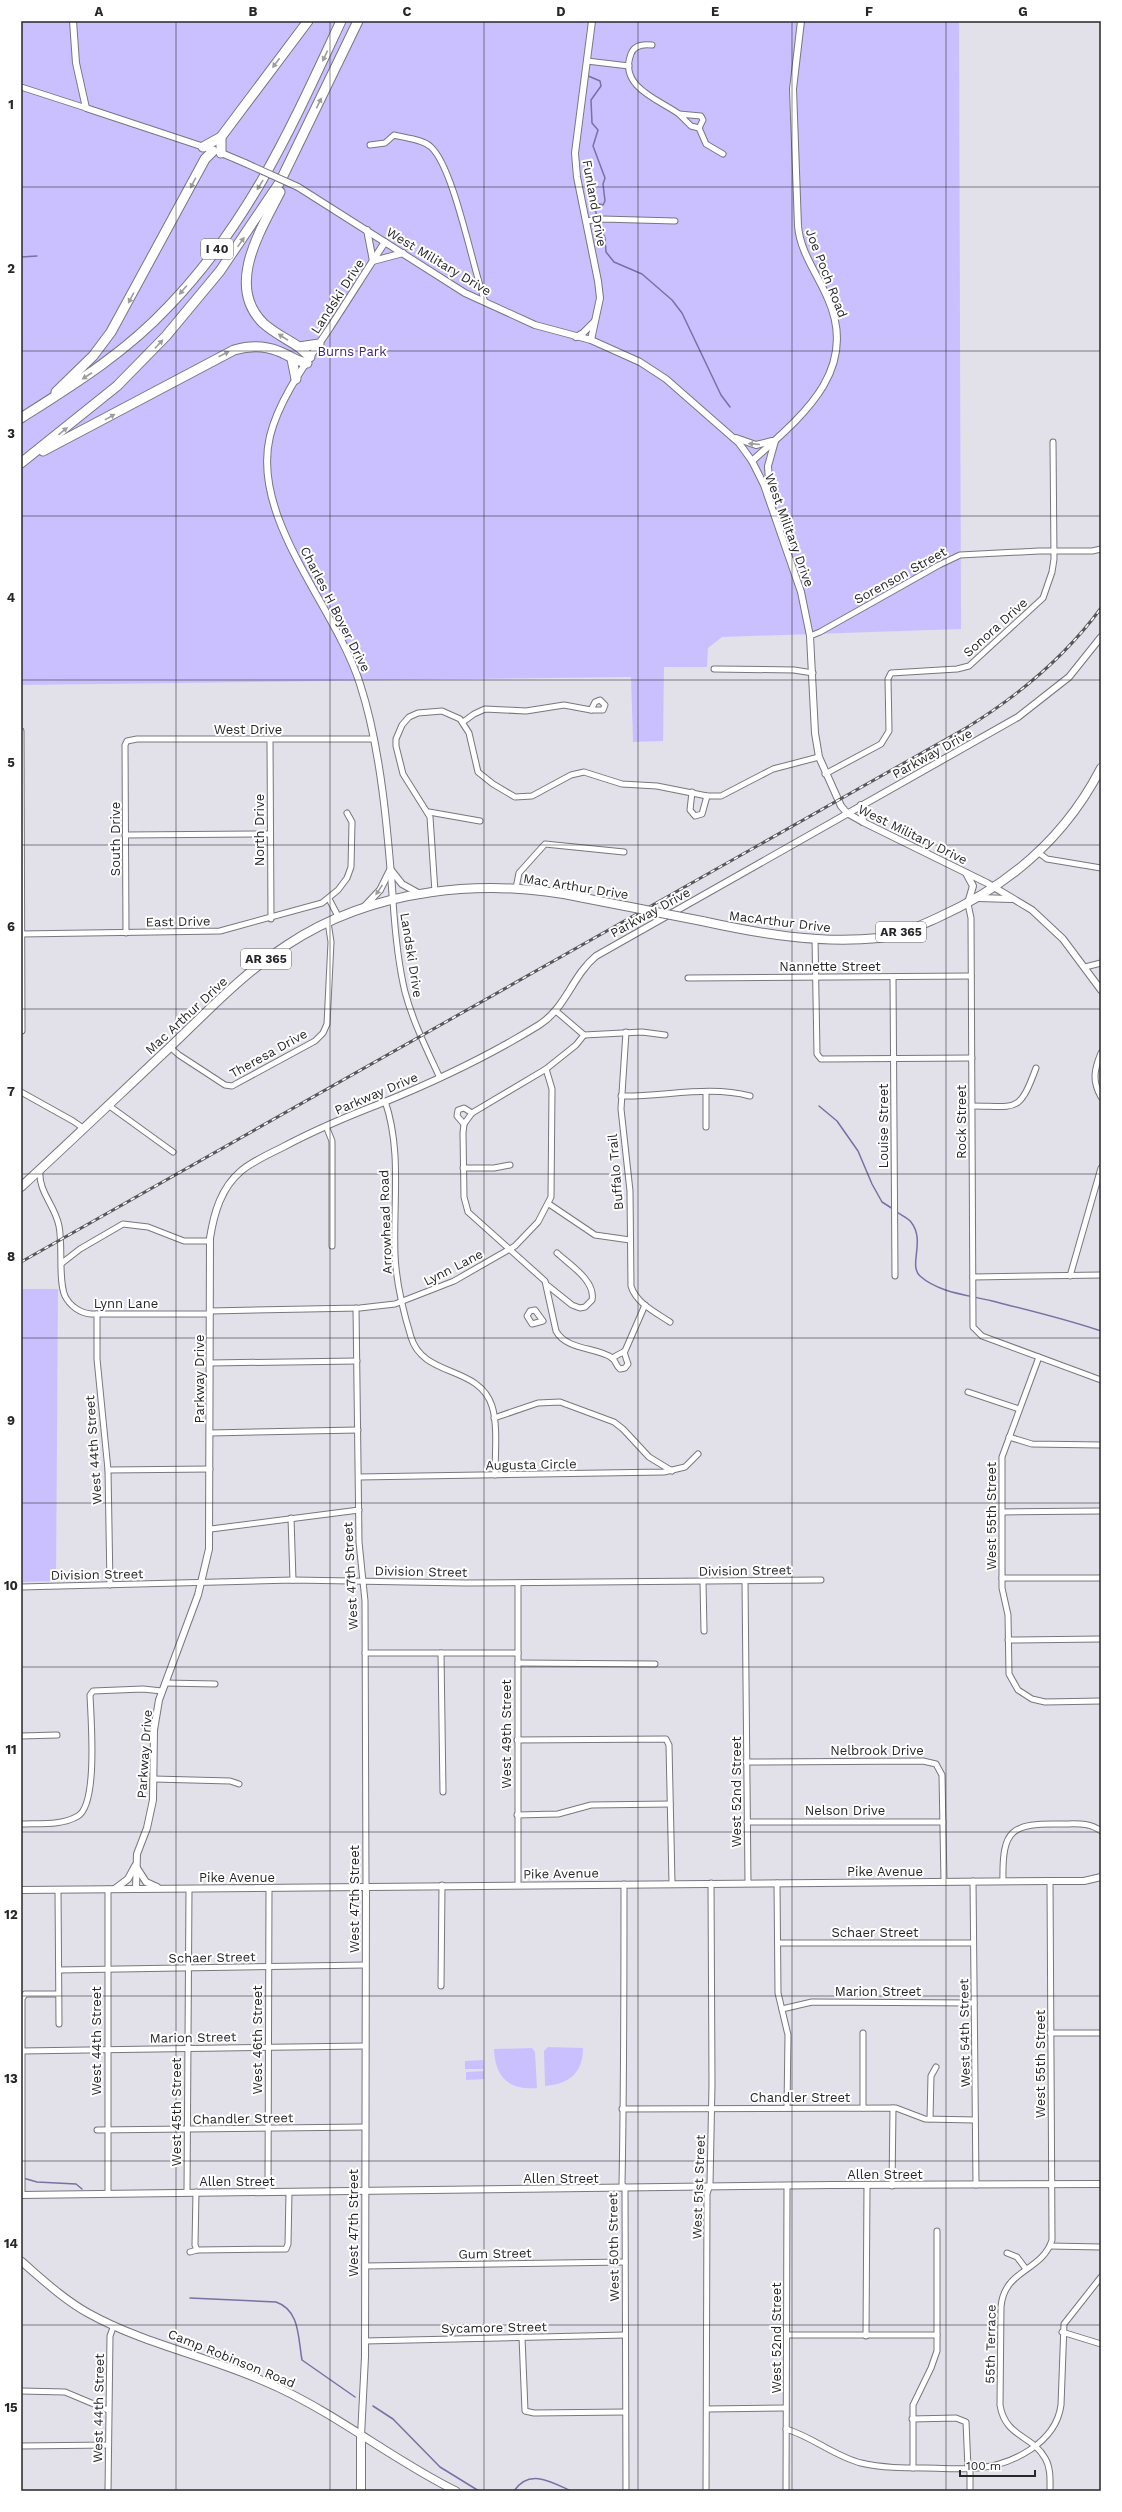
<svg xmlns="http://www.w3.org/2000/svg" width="1122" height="2512" font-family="'Work Sans',sans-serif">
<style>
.green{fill:#cbc0ff}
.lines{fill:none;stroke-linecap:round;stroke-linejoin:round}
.stream{stroke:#7a70a3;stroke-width:1.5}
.minor-casing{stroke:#78767f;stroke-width:7}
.tertiary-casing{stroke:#78767f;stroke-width:8}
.secondary-casing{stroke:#78767f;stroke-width:9}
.primary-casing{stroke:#78767f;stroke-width:10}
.motorway-casing{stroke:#78767f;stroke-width:11}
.minor{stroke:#fff;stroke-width:5}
.tertiary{stroke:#fff;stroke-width:6}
.secondary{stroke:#fff;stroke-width:7}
.primary{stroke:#fff;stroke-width:8}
.motorway{stroke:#fff;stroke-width:9}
.rail-casing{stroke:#57575b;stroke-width:3}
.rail{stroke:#fff;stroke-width:1.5;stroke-dasharray:4.5;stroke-linecap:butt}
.tertiary-bridge-casing{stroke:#78767f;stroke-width:8;stroke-linecap:butt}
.primary-bridge-casing{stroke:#78767f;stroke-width:10;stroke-linecap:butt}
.tertiary-bridge{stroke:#fff;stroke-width:6}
.primary-bridge{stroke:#fff;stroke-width:8}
.oneway{fill:#9e9e9f}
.grid{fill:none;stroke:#27272a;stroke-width:1;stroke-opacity:0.55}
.labels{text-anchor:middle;stroke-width:4;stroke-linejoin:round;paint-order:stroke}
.shield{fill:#fff;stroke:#68686a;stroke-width:1}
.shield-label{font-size:12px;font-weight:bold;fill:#27272a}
.street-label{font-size:13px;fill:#27272a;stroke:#fff}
.park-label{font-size:13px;fill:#3f2479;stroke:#fff}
.neatline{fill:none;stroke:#27272a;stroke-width:1.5}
.grid-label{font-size:13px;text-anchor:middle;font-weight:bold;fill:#27272a}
</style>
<rect width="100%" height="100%" fill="#e2e1ea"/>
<!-- green -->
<g class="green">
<path d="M21 21H959L961 629 722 637 708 648 707 667H664L663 741 633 742 631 677 21 685Z"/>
<path d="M21 1289H58L56 1581 21 1582Z"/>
<path d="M548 2047 583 2048C583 2073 569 2084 545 2086L544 2051Z"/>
<path d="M532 2048 535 2052 537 2088C508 2090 495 2077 494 2049Z"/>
<path d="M483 2060 484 2069H465V2061Z"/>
<path d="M484 2071V2079L466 2080V2072Z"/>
</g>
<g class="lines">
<!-- stream -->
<g class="stream">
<path d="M586 75 600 81 601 86 591 100 592 123 598 130 593 146 605 178 603 184 605 201 603 205 592 202 598 218"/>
<path d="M598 222 605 238 606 252 614 262 642 274 672 300 682 313 721 395 730 407"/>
<path d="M21 257 37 256"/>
<path d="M819 1106 837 1121 858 1151 872 1184 882 1202 893 1209"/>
<path d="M896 1211C900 1215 907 1217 911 1222 926 1241 908 1265 920 1276 939 1293 969 1295 992 1301 1028 1310 1066 1319 1101 1331"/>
<path d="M23 2178 37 2182 76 2184 82 2189"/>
<path d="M190 2298 276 2302C300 2310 298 2338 302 2360L355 2397"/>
<path d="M373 2406 393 2419 440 2467 479 2491"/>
<path d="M514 2491C529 2468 552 2482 571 2491"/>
</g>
<!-- minor casing -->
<g class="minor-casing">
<g id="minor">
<path d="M652 45C644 44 634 45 631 54 618 87 660 100 679 114"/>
<path d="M587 61 629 66"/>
<path d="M21 87 86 108"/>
<path d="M699 128 691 126 679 114 701 116 703 120 699 128 706 144 723 154"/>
<path d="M370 145 385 143 394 135C405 138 423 139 431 147 454 168 473 269 485 302"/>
<path d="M586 221 602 219 675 221"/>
<path d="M810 636 820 632 939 565 960 555 1039 551H1092L1101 549"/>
<path d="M714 669 794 670 813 673"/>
<path d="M600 700 605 705 603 710H591L595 702Z"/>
<path d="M463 722 474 714 485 709 526 711 564 705 591 710"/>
<path d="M21 731 22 1031"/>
<path d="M270 740 271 919"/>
<path d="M825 774 881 744 889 731 888 679 891 673 957 669 969 666 1043 598 1052 572 1054 559 1053 442"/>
<path d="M692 792 690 810 695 816 702 814 707 796"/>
<path d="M429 812 480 821"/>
<path d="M125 835 270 834"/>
<path d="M1039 853 1047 859 1101 868"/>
<path d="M516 888 519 873 545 844 624 852"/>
<path d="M435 892 430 817 403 774 396 746V739L402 725 409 717 418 713 442 711 460 719 469 733 478 772 493 784 515 797 532 796 571 775 584 772 622 784 657 786 707 796H721L773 769 819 757"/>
<path d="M329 899 339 918"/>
<path d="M393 901C395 931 398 963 405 992 413 1022 427 1050 440 1078"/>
<path d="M968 904 971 918 973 1327 982 1336 1101 1380"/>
<path d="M126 933 125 745 127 741 137 739H374"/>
<path d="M21 934 220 931 322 903 338 890 347 878 351 867 352 822 347 813"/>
<path d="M815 939 817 1054 821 1059 972 1058"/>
<path d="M1085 967 1101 963"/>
<path d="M893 977 895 1276"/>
<path d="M688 978 971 976"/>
<path d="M556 1011 584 1035 642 1032 665 1035"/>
<path d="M626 1032 621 1109 630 1191 631 1286C636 1303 655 1312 670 1322"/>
<path d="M584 1035 576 1045 546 1069 472 1113 464 1124 463 1133 464 1197 468 1212 545 1281 556 1331C567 1351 598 1347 612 1358 616 1361 616 1366 620 1369L625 1368 628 1364 624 1352"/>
<path d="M170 1047 179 1055 225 1085 232 1086 315 1041 323 1033 327 1024 331 942 328 922"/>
<path d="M1101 1053C1094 1070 1092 1081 1101 1097"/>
<path d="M21 1092 73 1121 83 1128"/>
<path d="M621 1096C663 1097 709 1085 750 1096"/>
<path d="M385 1101C402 1150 393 1204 395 1254 396 1282 403 1311 411 1337 423 1378 479 1365 492 1406 498 1424 495 1456 495 1475"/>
<path d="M108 1105 173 1152"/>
<path d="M972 1106C1017 1106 1019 1114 1036 1068"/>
<path d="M464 1124 457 1116 458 1110 464 1108 472 1113"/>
<path d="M326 1126 332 1141V1246"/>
<path d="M706 1127V1093"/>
<path d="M463 1168H494L510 1165"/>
<path d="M40 1170C38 1192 55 1205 59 1226 63 1245 58 1281 65 1296 70 1306 80 1313 91 1314H210"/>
<path d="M549 1204 595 1235 630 1240"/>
<path d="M62 1263 80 1249 123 1224 148 1227 184 1241H210"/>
<path d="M1070 1276 1101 1168"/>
<path d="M973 1277 1101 1275"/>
<path d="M547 1285 572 1305 580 1308 585 1307 592 1300C596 1281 570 1265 557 1253"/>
<path d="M356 1308 359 1542 365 1601 366 1886"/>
<path d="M535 1310 543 1321 532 1324 527 1316 530 1311Z"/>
<path d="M210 1311 360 1308 395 1304 454 1281 515 1246 538 1222 551 1197 552 1089 546 1069"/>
<path d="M97 1314V1359L108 1470 110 1585"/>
<path d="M1039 1357 1002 1457V1588L1008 1615 1009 1674 1018 1690 1032 1699 1045 1702 1101 1701"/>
<path d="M612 1358 625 1351 645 1305"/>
<path d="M210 1363 357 1361"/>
<path d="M968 1392 1019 1409"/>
<path d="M494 1418 538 1403 560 1402 614 1422 623 1429 649 1457 672 1471"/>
<path d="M210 1433 358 1430"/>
<path d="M1009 1437 1032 1444 1101 1445"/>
<path d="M108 1470 210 1469"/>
<path d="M359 1477 664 1472 685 1467 698 1454"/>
<path d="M1002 1512 1101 1511"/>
<path d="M291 1518 293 1580"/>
<path d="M211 1529 359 1510"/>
<path d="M1002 1578H1101"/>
<path d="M745 1581 748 1883"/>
<path d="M703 1582 704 1631"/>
<path d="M21 1587 293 1580 466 1583 821 1580"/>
<path d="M1008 1640 1101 1639"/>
<path d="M365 1653H518"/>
<path d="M441 1653 443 1792"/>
<path d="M518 1663 655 1664"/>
<path d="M165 1683 215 1684"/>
<path d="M21 1736 57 1735"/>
<path d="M517 1740 666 1739 669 1745 672 1883"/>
<path d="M746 1762 923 1761 936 1764 942 1775 944 1882"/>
<path d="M154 1779 230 1781 239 1784"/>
<path d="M517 1815 558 1814 591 1805 670 1804"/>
<path d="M747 1822H943"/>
<path d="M21 1824C39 1823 61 1826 78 1816 98 1804 91 1720 90 1695L93 1691 143 1689 162 1691"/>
<path d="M973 1881 976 2185"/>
<path d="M1003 1881C1002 1829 1011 1823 1062 1824 1076 1824 1089 1822 1101 1831"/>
<path d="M1050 1881 1052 2240C1042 2272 1004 2269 1001 2307L1000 2405C1005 2437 1032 2435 1045 2458 1051 2468 1050 2480 1050 2491"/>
<path d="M777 1883 778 1993 788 2035 787 2108"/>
<path d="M624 1884C624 1984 624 2084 622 2184L625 2188 626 2491"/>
<path d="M518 1885V1583"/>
<path d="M108 1889V2192"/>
<path d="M58 1890 59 2024"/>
<path d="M778 1943H973"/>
<path d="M59 1970 365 1965"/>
<path d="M441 1986 442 1885"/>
<path d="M782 2009 812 2002 974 2003"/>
<path d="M1050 2033H1101"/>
<path d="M21 2051 365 2046"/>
<path d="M863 2108V2033"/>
<path d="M622 2109 896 2108 925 2119 975 2120"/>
<path d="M930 2119 931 2076 936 2067"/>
<path d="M97 2130 365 2127"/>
<path d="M892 2186 893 2108"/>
<path d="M187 2192 189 1889"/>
<path d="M196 2192 195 2245 197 2250"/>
<path d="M268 2192 269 1888"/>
<path d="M22 2194V1999L25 1994H58"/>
<path d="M1050 2246 1101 2247"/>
<path d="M190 2252 197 2250 286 2249 288 2244 289 2192"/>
<path d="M1007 2253 1017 2257 1026 2269"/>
<path d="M365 2266 625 2262"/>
<path d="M1062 2332 1101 2344"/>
<path d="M787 2335H937"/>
<path d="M866 2336 867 2185"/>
<path d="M522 2337 525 2411 534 2413 625 2412"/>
<path d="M365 2341 625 2335"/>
<path d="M21 2391 65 2392 108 2410"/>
<path d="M707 2409 786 2408"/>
<path d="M912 2419 956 2418 966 2422 968 2468"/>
<path d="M786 2429C813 2437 834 2456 861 2463 882 2468 904 2468 925 2468 942 2468 960 2470 977 2468 1012 2465 1056 2443 1061 2405L1064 2324 1101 2277"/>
<path d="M21 2446 108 2445"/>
<path d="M913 2468V2405L931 2368 937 2351V2231"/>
<path d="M108 2491 110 2336 114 2325"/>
<path d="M706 2491 707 2194 710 2184 712 2084 711 1883"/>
<path d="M786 2491 787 2186"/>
<path d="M970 2491V2468"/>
</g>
</g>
<!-- tertiary casing -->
<g class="tertiary-casing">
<g id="tertiary">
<path d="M73 21 76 63 86 108 207 148"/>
<path d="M219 152 245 163"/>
<path d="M298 187 465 293 535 325 591 340 640 362 666 379 739 443 752 461 764 485 801 592 810 636 815 733 819 757 841 806 847 813 863 822 987 883 1032 910 1063 939 1101 990"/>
<path d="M367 230 373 261 403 253"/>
<path d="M385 242C366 271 348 300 329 329 307 362 280 397 270 436 250 519 336 607 360 684 381 748 388 833 393 901"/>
<path d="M576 337 583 333 594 322"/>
<path d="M591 340 600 298 598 281 577 177 575 153 592 21"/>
<path d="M736 438 756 445 772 441"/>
<path d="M752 461C801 417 860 371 828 299 818 275 800 252 798 226L793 89 801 21"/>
<path d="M770 495 768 466 775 441"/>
<path d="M861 805 863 822"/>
<path d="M391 870 402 884 420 894"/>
<path d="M966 873 973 886 968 903"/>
<path d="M979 898 1011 899"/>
<path d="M363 908 380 890 390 870"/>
<path d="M137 1868 146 1882 157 1887"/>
<path d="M116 1888 128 1879 135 1866"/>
<path d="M136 1888 137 1854 147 1828 153 1800 154 1730 159 1700 198 1595 209 1549 210 1238C214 1213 221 1188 241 1171 253 1161 269 1154 283 1147 315 1130 348 1116 382 1103 436 1081 489 1056 539 1025 566 1008 572 976 596 956L1018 717 1069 677 1101 637"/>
<path d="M21 1890 1050 1881H1084L1101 1877"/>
<path d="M21 2195 833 2185 1101 2184"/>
<path d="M361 2436 365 2357 366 1886"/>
</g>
</g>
<!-- secondary casing -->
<g class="secondary-casing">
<path id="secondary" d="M21 2261C42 2279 63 2299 88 2313 147 2346 217 2358 279 2388 341 2417 395 2461 456 2491"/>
</g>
<!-- primary casing -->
<g class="primary-casing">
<g id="primary">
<path d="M702 921C761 934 820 944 879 938 899 936 919 926 937 918 1007 887 1065 838 1101 768"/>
<path d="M21 1187C70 1142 119 1095 168 1049 206 1013 242 974 287 945 373 888 485 877 584 898"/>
<path d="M361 2491V2436"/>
</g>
</g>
<!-- motorway casing -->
<g class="motorway-casing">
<g id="motorway">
<path d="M221 137V153"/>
<path d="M203 147 221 137 308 21"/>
<path d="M280 192C261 230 225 285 263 323 274 333 287 339 299 347L319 344"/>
<path d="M299 347 310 357"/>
<path d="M292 359 296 379"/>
<path d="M56 392 93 356 111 332 205 159 213 151"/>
<path d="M21 418C73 385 125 353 168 307 250 222 292 126 341 21"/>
<path d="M43 451 234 350C248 346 263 345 278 351 289 355 295 361 307 363"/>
<path d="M21 463 117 386 166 336 220 271 280 182 358 21"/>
</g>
</g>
<!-- minor -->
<use href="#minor" class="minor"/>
<!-- tertiary -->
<use href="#tertiary" class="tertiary"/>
<!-- secondary -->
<use href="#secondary" class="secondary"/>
<!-- primary -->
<use href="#primary" class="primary"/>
<!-- motorway -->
<use href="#motorway" class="motorway"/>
<!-- rail casing -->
<g class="rail-casing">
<path id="rail" d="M21 1262 966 728C1018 696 1065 657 1101 608"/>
</g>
<!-- rail -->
<use href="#rail" class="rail"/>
<!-- tertiary-bridge casing -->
<g class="tertiary-bridge-casing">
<path id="tertiary-bridge" d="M245 163 298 187"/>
</g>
<!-- primary-bridge casing -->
<g class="primary-bridge-casing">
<path id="primary-bridge" d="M584 898 702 921"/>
</g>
<!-- tertiary-bridge -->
<use href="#tertiary-bridge" class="tertiary-bridge"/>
<!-- primary-bridge -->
<use href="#primary-bridge" class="primary-bridge"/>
</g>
<!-- one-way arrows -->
<defs><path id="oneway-solid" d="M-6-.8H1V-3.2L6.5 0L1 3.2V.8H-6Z"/></defs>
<g class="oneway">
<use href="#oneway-solid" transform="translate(325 56) rotate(115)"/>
<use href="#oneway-solid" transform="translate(276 63) rotate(127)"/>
<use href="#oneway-solid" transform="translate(319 103) rotate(-64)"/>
<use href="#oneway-solid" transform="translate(193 183) rotate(118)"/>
<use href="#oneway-solid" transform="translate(260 185) rotate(121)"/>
<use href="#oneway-solid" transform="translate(241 242) rotate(-55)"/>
<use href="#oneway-solid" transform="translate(183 290) rotate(130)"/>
<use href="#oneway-solid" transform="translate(131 298) rotate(118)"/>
<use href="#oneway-solid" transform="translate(283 337) rotate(-147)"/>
<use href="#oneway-solid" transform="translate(159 344) rotate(-47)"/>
<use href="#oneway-solid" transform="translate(224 354) rotate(-27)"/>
<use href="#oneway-solid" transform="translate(87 376) rotate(147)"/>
<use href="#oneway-solid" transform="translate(110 417) rotate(-29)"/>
<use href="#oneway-solid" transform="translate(63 431) rotate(-39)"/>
<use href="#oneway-solid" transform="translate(754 444) rotate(-175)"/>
<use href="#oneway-solid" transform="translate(379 890) rotate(124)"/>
</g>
<!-- grid -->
<path class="grid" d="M176 21V2491M330 21V2491M484 21V2491M638 21V2491M792 21V2491M946 21V2491M21 187H1101M21 351H1101M21 516H1101M21 680H1101M21 845H1101M21 1009H1101M21 1174H1101M21 1338H1101M21 1503H1101M21 1667H1101M21 1832H1101M21 1996H1101M21 2161H1101M21 2325H1101"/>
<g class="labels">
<!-- shield labels -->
<g class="shield">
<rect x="201" y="239" width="32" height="20" rx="3"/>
<rect x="876" y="922" width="50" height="20" rx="3"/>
<rect x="241" y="949" width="50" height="20" rx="3"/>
</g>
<g class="shield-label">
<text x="217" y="253">I 40</text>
<text x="901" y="936">AR 365</text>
<text x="266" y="963">AR 365</text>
</g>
<!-- street labels -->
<g class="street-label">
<text transform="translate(595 203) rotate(80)" y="5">Funland Drive</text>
<text transform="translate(439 261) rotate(31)" y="5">West Military Drive</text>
<text transform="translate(827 273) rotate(69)" y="5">Joe Poch Road</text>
<text transform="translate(337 296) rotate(-57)" y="5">Landski Drive</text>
<text transform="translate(790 530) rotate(70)" y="5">West Military Drive</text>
<text transform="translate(900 575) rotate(-29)" y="5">Sorenson Street</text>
<text transform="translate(336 609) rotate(63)" y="5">Charles H Boyer Drive</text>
<text transform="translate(995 627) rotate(-42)" y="5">Sonora Drive</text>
<text x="248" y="734">West Drive</text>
<text transform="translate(932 753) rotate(-29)" y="5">Parkway Drive</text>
<text transform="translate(259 830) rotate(-90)" y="5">North Drive</text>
<text transform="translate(913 834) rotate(26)" y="5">West Military Drive</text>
<text transform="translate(115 839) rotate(-90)" y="5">South Drive</text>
<text transform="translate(576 886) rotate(9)" y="5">Mac Arthur Drive</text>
<text transform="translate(650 912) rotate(-29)" y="5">Parkway Drive</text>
<text transform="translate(178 921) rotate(-1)" y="5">East Drive</text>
<text transform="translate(780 921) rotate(7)" y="5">MacArthur Drive</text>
<text transform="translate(412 955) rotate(81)" y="5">Landski Drive</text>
<text x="830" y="971">Nannette Street</text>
<text transform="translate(186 1015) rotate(-43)" y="5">Mac Arthur Drive</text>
<text transform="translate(268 1053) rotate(-29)" y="5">Theresa Drive</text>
<text transform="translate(376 1093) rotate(-23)" y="5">Parkway Drive</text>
<text transform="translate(961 1122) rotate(-90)" y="5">Rock Street</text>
<text transform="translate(883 1126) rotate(-90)" y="5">Louise Street</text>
<text transform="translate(615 1172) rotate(-95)" y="5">Buffalo Trail</text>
<text transform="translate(385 1222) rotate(-92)" y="5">Arrowhead Road</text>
<text transform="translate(453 1267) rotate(-27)" y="5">Lynn Lane</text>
<text x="126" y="1308">Lynn Lane</text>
<text transform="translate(199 1379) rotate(-90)" y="5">Parkway Drive</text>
<text transform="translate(93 1450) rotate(-94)" y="5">West 44th Street</text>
<text transform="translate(531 1464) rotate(-1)" y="5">Augusta Circle</text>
<text transform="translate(991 1516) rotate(-90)" y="5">West 55th Street</text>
<text transform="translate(745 1570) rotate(-1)" y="5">Division Street</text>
<text transform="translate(421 1571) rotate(1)" y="5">Division Street</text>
<text transform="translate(97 1574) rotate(-1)" y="5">Division Street</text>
<text transform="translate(350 1576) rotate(-93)" y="5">West 47th Street</text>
<text transform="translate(506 1734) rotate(-90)" y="5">West 49th Street</text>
<text x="877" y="1755">Nelbrook Drive</text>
<text transform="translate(144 1754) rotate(-86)" y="5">Parkway Drive</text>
<text transform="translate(736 1792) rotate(-90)" y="5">West 52nd Street</text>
<text x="845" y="1815">Nelson Drive</text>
<text x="885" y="1876">Pike Avenue</text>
<text transform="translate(561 1873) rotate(-1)" y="5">Pike Avenue</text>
<text x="237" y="1882">Pike Avenue</text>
<text transform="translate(354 1899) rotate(-90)" y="5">West 47th Street</text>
<text x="875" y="1937">Schaer Street</text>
<text transform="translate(212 1957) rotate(-1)" y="5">Schaer Street</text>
<text x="878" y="1996">Marion Street</text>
<text transform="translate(964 2033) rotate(-91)" y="5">West 54th Street</text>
<text transform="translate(193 2037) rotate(-1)" y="5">Marion Street</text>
<text transform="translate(257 2040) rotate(-90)" y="5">West 46th Street</text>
<text transform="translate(96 2041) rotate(-90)" y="5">West 44th Street</text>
<text transform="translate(1040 2064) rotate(-90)" y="5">West 55th Street</text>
<text x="800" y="2102">Chandler Street</text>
<text transform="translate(176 2112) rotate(-90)" y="5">West 45th Street</text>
<text transform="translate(243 2118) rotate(-1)" y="5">Chandler Street</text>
<text x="885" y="2179">Allen Street</text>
<text x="561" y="2183">Allen Street</text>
<text x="237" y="2186">Allen Street</text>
<text transform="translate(698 2187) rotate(-88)" y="5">West 51st Street</text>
<text transform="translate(353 2223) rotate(-90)" y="5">West 47th Street</text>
<text transform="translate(613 2247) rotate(-91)" y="5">West 50th Street</text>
<text transform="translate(495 2253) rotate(-1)" y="5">Gum Street</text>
<text transform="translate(494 2327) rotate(-1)" y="5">Sycamore Street</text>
<text transform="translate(776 2338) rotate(-90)" y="5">West 52nd Street</text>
<text transform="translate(990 2344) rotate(-89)" y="5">55th Terrace</text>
<text transform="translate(232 2358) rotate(22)" y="5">Camp Robinson Road</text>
<text transform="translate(98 2408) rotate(-89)" y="5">West 44th Street</text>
</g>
<!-- park labels -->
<g class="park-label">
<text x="352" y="356">Burns Park</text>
</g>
</g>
<!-- border -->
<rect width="1122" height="2512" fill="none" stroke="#ffffff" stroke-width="44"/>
<!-- scale -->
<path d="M960 2470v6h75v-6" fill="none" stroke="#27272a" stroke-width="2"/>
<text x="966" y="2470" font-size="12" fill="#27272a" stroke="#ffffff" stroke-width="3" paint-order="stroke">100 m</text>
<rect x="22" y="22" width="1078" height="2468" class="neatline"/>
<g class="grid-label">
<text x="99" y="16">A</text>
<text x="253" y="16">B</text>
<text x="407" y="16">C</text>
<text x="561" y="16">D</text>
<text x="715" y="16">E</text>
<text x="869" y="16">F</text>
<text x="1023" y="16">G</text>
<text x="11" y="109">1</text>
<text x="11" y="273">2</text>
<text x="11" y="438">3</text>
<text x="11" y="602">4</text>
<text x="11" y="767">5</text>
<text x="11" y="931">6</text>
<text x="11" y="1096">7</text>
<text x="11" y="1261">8</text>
<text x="11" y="1425">9</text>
<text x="11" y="1590">10</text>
<text x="11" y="1754">11</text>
<text x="11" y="1919">12</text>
<text x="11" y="2083">13</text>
<text x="11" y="2248">14</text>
<text x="11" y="2412">15</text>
</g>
</svg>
